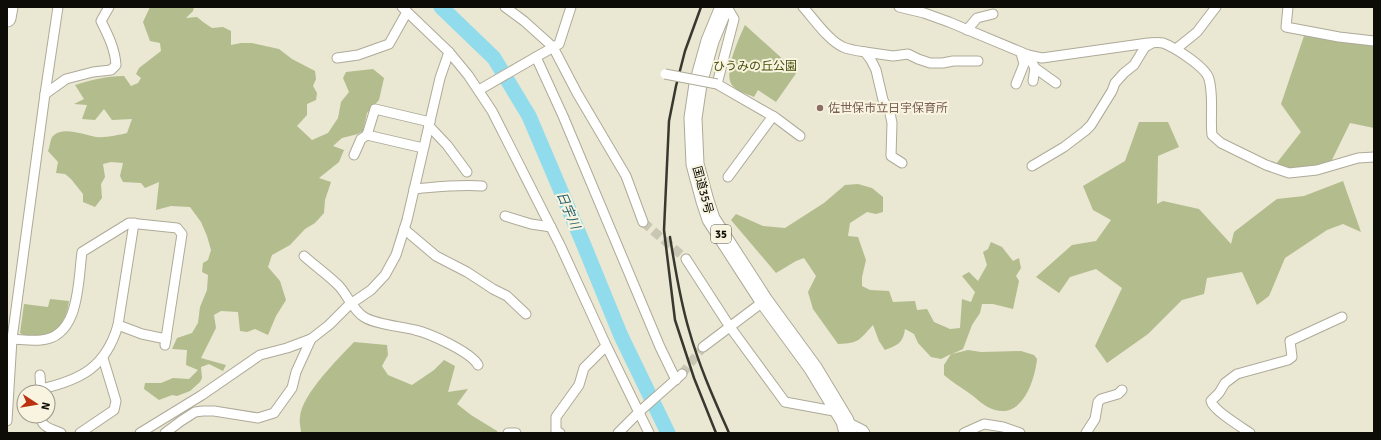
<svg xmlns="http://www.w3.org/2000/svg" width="1381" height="440" font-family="Signika,'Noto Sans JP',sans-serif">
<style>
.green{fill:#b3bc8c}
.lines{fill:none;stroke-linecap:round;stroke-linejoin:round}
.river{stroke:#90dcec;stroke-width:15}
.street-tunnel{stroke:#c9c6b4;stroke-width:9;stroke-dasharray:9 4.5;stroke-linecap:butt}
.street-casing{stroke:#aeaa98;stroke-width:11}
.highway-casing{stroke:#aeaa98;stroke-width:19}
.street{stroke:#fff;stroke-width:9}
.highway{stroke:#fff;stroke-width:17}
.rail{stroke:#39382f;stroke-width:2.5}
.street-bridge-casing{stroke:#aeaa98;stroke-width:11;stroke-linecap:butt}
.street-bridge{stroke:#fff;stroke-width:9}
.education-dot{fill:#8d6e63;stroke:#f8f4e0;stroke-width:1.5}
.labels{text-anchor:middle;stroke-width:4;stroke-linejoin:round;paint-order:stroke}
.shield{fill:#f8f4e0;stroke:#545247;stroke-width:1}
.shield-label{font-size:11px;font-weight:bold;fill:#0d0c06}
.park-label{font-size:12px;fill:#464e0a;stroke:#f8f4e0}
.education-label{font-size:12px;fill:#785e54;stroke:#f8f4e0;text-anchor:start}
.street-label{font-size:12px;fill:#0d0c06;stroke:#f8f4e0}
.water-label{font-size:13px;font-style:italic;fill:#225f6c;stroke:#f8f4e0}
</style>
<rect width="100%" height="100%" fill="#eae7d3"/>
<!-- green -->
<g class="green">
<path d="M150 7H194L193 11 186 18 197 17 203 22 212 28 223 27 231 31V45L241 43H252L279 49 292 59 315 71 316 79 313 86 317 93 316 100 307 104V115L297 126 312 140 328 133 338 118 341 102 349 92 343 78 346 72 373 69 384 78 379 100 367 113 363 131 358 134 342 138 333 146 344 150 339 162 319 178 331 182 325 200 324 213 315 223 305 229 290 245 272 255 268 267 280 281 286 300 276 316 268 335 255 329 247 332 240 331 238 312 221 311 214 315 216 328 201 358 226 365 223 371 209 364 201 367 202 378 200 382 190 391 177 396 172 395 159 400 144 389 145 383H161L173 378 189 379 198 370 186 365 187 350 172 349 177 338 192 333 198 323 200 307 207 290 208 275 202 272 203 263 208 260 211 250 207 236 201 222 190 207 171 206 156 210 159 182 145 188 141 183 123 182 120 176 123 163 111 162 103 164 105 177 101 184 102 198 95 207 83 202V194L71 179 65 174 56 173 58 162 48 151C50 147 50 139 53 136 63 126 84 135 96 137 106 138 118 135 127 133L132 119 112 120 104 109 95 120 82 119 87 105 74 104 84 99 75 85C91 80 106 76 124 76L131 86 138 83 141 78 136 74 139 68 161 51 160 43 150 41 143 22Z"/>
<path d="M745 25 797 72 776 102 758 90 754 97C747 94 736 91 732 85 723 73 739 38 745 25Z"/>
<path d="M1304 36 1374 43V128L1350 123 1330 164 1283 172 1276 164 1301 132 1281 104Z"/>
<path d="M1139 122H1168L1179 147 1158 156 1157 204 1163 201 1199 209 1231 244 1234 232 1277 199 1304 196 1343 181 1361 232 1343 224 1327 230 1285 258 1269 296 1257 305 1242 272 1207 278 1204 294 1182 300 1148 334 1107 363 1095 346 1122 288 1096 269 1070 277 1059 293 1036 277 1072 245 1096 241 1111 220 1093 210 1083 186 1125 161Z"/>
<path d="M858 184 872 188 883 197V212L876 214 867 212 850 223 848 236 858 237 866 260 862 277V286L870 290 889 291 893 302 915 301 917 310 927 309 934 322 950 329 960 328 962 299 971 302 975 292 962 276 969 272 978 281 987 265 983 252 988 249 991 242 1002 247 1013 261 1019 258 1021 268 1016 276 1019 281 1013 309 993 304H982L980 313 972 325 963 349 952 354 968 350 981 352 1021 351 1034 355 1037 359C1035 379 1023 418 995 410 983 406 979 400 969 393 961 387 952 382 944 375V365L951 354 941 359 931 357 918 343 914 334 905 329C903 343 898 345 885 350L879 341 873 325C859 340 860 343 838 344L813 309 808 292 816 276 804 258 796 261 776 273 731 220 736 214 763 226 785 228 824 203 845 185Z"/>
<path d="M50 299 69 301C67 320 56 338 35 336 29 336 25 336 20 333L24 304 48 307Z"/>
<path d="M354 342 387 345 388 355 382 366 388 375 412 385 434 370 444 360 455 366 448 392 468 389 457 404 471 415 497 431 498 433H301C301 428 299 422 300 417 302 394 338 359 354 342Z"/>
</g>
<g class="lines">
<!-- river -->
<path class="river" d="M441 7 494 58 529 116 583 243 621 336 668 433"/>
<!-- street-tunnel -->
<g class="street-tunnel">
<path d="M643 222 686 259"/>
<path d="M682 374 703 347"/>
</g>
<!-- street casing -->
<g class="street-casing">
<g id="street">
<path d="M402 7 449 52 468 75 492 111 560 245 605 343 649 433"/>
<path d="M505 7 524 21 553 47 577 93 626 176 643 222"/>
<path d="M571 7 559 44 536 57 563 116 660 347 676 380"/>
<path d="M727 7 734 19 717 84 776 118 800 136"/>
<path d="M803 7C814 19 828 40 843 47 850 50 858 51 865 52L871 60 876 70 883 100 890 113 892 123 891 156 902 163"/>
<path d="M899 7 924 13 949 22 1028 55 1042 58 1148 43C1152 43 1158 42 1163 43 1174 47 1206 67 1209 79 1214 97 1210 117 1212 135L1221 143 1266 165 1289 173 1317 170 1358 158 1374 157"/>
<path d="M1288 7 1286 27 1339 37 1374 41"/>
<path d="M967 30 977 18 993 14"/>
<path d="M1176 49 1197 32 1216 7"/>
<path d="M865 52 893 56 908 54 918 59 930 63H943L953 61H978"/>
<path d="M1028 55 1035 68 1056 83"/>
<path d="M337 58 358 55 389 44 407 12"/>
<path d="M1033 81 1035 68"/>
<path d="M1016 84 1024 64 1021 53"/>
<path d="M479 90 536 57"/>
<path d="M45 94 66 79 93 72 111 70 116 65C115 49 108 35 101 21L109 7"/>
<path d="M429 126 447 145 467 172"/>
<path d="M367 135 375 109 430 122"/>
<path d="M354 155 361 139 367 135 423 148"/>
<path d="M1032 166 1064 147 1085 131 1091 125 1112 91 1115 83 1124 73 1134 65 1145 47 1152 43"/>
<path d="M728 177 773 116"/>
<path d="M414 189C437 187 459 184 482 186"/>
<path d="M505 216 531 224 551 227"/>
<path d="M404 229 436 256 467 272 493 289 507 296 526 314"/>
<path d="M304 256C315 266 328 275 339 286 348 296 353 310 364 317 377 325 400 326 415 330 429 333 471 352 478 365"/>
<path d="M686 259 730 327 785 402 839 412"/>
<path d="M118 325 142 334 166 339"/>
<path d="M7 339C18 339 30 341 41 340 80 337 78 281 82 252L129 223 177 228 182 234 165 345"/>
<path d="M703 347 764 301"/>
<path d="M40 375 41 392"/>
<path d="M41 389C81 380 106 367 118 325L134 223"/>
<path d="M41 416C40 427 52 429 61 433"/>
<path d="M7 421 12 339 45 94 58 7"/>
<path d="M845 421 863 430 865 433"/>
<path d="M80 433 114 410 116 401 103 358"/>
<path d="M140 433 202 395 260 355 287 348 311 339 329 325 349 305 371 290 385 275 396 255 407 220 440 78 449 52"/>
<path d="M165 433 181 421 195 412 203 411H214L258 418 274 413 292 388 296 372 311 339"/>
<path d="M508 433H516"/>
<path d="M560 433 556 431V417L579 385 584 368 606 346"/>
<path d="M618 433 639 412 682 374"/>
<path d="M964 433 984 424 1003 427 1020 433"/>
<path d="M1086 433 1095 419 1098 402 1101 399 1118 394 1122 390"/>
<path d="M1250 433C1241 427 1213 410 1211 401L1219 393 1225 383 1237 374 1288 360 1292 357 1290 341 1342 317"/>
</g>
</g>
<!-- highway casing -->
<g class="highway-casing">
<g id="highway">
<path d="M724 7 710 41 698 84 693 118 695 164 705 201 711 219 764 301 813 368 845 421 848 433"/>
<path d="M7 18 9 7"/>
</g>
</g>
<!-- street -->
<use href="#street" class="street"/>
<!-- highway -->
<use href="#highway" class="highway"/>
<!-- rail -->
<g class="rail">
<path d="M701 7 685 51 676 86 669 121 664 230 675 320 694 378 716 433"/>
<path d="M670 237C675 268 680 300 689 330 699 366 714 399 729 433"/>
</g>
<!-- street-bridge casing -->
<g class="street-bridge-casing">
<path id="street-bridge" d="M665 74 717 84"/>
</g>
<!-- street-bridge -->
<use href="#street-bridge" class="street-bridge"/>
</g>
<!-- markers -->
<circle class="education-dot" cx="820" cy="108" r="4"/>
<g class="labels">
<!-- shield labels -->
<rect class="shield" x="711" y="225" width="20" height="18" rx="3"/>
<g class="shield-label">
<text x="721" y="238">35</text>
</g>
<!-- park labels -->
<g class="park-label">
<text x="755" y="70">ひうみの丘公園</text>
</g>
<!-- education labels -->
<g class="education-label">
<text x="828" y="112">佐世保市立日宇保育所</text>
</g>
<!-- street labels -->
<g class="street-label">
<text transform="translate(703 190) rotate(75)" y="4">国道35号</text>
</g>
<!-- water labels -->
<g class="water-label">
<text transform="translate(569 210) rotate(67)" y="5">日宇川</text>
</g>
</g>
<!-- border -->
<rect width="1381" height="440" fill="none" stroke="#0d0c06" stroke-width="16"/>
<!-- north arrow -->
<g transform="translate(36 404) rotate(102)"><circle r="19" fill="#f8f4e0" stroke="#9a9789"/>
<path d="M0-3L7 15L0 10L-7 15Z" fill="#bb3110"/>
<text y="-6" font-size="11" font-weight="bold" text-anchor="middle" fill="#0d0c06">N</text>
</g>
</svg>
